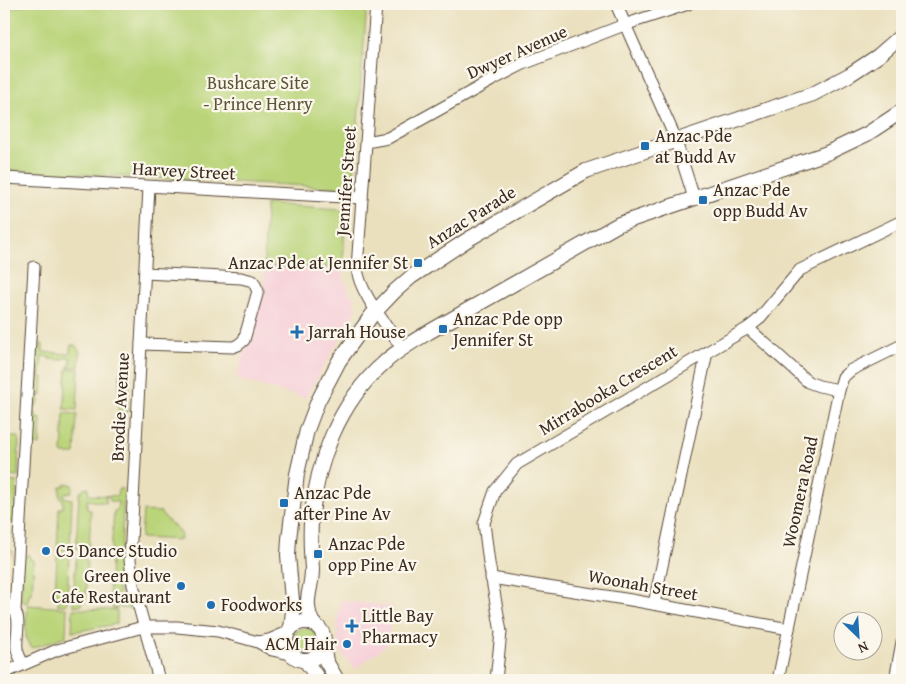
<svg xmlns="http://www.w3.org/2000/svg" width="906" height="684" font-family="'Gentium Book Plus',serif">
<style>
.built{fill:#f6cfd8}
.green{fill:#bad479;stroke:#7a7f4c}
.sand{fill:#eeda9e;stroke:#94825e}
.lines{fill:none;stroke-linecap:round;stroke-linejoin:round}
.minor-casing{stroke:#554536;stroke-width:13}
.major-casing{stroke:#554536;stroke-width:16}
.minor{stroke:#fff;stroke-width:11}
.major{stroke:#fff;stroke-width:14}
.poi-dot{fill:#1f6fb2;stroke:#fbf7ec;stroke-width:2}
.labels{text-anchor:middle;stroke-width:4.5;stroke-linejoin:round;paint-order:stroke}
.street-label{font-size:18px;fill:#3b2a1e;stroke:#fbf7ec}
.park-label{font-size:18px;fill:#5b5435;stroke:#fbf7ec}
.poi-label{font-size:18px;fill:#3b2a1e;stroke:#fbf7ec;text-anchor:start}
</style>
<rect width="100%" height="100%" fill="#fbf7ec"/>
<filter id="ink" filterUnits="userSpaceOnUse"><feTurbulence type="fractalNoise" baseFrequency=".02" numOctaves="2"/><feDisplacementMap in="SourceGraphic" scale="10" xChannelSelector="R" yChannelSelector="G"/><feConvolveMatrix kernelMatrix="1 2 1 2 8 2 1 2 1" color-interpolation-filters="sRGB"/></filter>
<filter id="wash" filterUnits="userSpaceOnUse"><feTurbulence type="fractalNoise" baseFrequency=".0096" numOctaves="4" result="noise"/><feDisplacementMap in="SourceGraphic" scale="20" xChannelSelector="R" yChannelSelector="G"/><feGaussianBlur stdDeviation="1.12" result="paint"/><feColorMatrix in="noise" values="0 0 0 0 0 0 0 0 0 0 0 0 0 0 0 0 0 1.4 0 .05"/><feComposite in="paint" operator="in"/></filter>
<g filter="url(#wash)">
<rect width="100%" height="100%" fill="#eae0be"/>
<!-- built -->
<g class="built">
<path d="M264 266 343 268 344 280 357 307V310L305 398 236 379 263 292Z"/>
<path d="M341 600 393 607 388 644 355 669 342 654 338 646 337 622Z"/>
</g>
<!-- green -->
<g class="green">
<path d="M28 4H367L353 185 346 188 4 170V10Z"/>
<path d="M266 204 341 209 345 216 343 268 264 266Z"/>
<path d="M41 343 43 345V352L69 354 71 345H75L80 352 79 367H67L70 366 71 358H63V360L49 359V357L42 356 41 375H32L34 348Z"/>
<path d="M67 369H79L77 410 64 409Z"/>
<path d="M120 371 130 372 128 412 118 411Z"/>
<path d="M32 377H43L42 395H40C40 400 38 408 32 407Z"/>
<path d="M34 412 38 418 41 419 40 445 28 444 31 413Z"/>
<path d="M64 413 77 414 75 454H62Z"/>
<path d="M9 437H19L18 477 7 476Z"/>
<path d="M6 481 17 482 15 522 4 521Z"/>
<path d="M64 484H71L73 487 71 493H64V497L72 499 70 548 66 551 57 550 59 508H63V499L60 498V486H64Z"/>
<path d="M88 487 89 495 117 496 118 489H123L124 492 121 553H111L114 511H117L118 502 110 501 109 496H106V503L87 500V509L91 510 89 547H85L80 551 76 548 79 494 84 488Z"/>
<path d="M143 511 161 512V514L180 532 181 540 141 538Z"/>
<path d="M123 549H125V564L123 565 125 583 132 609 120 608Z"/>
<path d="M28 554 31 560H34L32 593H30L27 603 21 601 23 557Z"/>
<path d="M57 555H67L69 557 67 604 65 605H58V597H55Z"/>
<path d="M80 556 87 561 86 599H82L81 606H75L73 605 76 559Z"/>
<path d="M111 558H120L117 609 112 608V600H109Z"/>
<path d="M28 605 65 608 67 609 66 636 33 648C21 642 27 617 28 605Z"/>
<path d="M73 609 117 610V624L72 632Z"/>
<circle cx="305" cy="640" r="12"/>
</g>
<!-- sand -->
<path class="sand" d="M4 550 13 551 11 596H4Z"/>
</g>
<g filter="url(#ink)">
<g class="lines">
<!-- minor casing -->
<g class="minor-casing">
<g id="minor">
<path d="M376 4 357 268C359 293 388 326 402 348"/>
<path d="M616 4 674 135 694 198"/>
<path d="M366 142 388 138 494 79 523 64 624 25 688 4"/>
<path d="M4 178 362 198"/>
<path d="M149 187 130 560 133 585 159 680"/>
<path d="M748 328 808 382 819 386 839 390"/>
<path d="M141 344 233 347 238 345 244 340 258 291 253 281 241 278 145 273"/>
<path d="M491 578 631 600 789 629"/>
<path d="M4 604C26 610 15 633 17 649 18 654 21 660 23 664"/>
<path d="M654 604 707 352"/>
<path d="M15 611 34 267"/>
<path d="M258 642 272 650 290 654"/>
<path d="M4 673 57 650 143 627H177L218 631 258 642 269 640 288 632"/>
<path d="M496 680 501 632 489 563 484 523 495 491 517 464 748 328 758 320 800 270 902 221"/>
<path d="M778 680 839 390 843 377 851 370 902 345"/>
<path d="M895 680 902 642"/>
</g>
</g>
<!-- major casing -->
<g class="major-casing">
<g id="major">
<circle cx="305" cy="641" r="19"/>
<path d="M313 624C302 600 312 592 312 569 311 554 310 539 311 523 316 463 338 403 385 362 398 350 414 341 429 332L619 224 827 153 867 134 902 111"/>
<path d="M291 628 293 611 288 555 289 539 297 474 307 430 318 401 339 361 372 315 395 291 411 277 467 240 586 171 813 94 849 75 878 56 902 35"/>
<path d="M323 645 326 661 337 680"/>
<path d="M305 660 319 680"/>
</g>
</g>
<!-- minor -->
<use href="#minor" class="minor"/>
<!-- major -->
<use href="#major" class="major"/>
</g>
</g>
<!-- markers -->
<g class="poi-dot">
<rect x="640" y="141" width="10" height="10" rx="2.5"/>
<rect x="698" y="195" width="10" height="10" rx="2.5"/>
<rect x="413" y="258" width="10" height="10" rx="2.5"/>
<rect x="438" y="324" width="10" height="10" rx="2.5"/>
<path d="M294.5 324.5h5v5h5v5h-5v5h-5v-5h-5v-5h5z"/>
<rect x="279" y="498" width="10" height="10" rx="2.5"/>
<circle cx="46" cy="551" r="5"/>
<rect x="313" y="549" width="10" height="10" rx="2.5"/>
<circle cx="181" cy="586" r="5"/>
<circle cx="211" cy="605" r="5"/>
<path d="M349.5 618.5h5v5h5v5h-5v5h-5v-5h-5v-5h5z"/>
<circle cx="347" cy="644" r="5"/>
</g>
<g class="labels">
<!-- street labels -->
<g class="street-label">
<text transform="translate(517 52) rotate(-24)" y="6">Dwyer Avenue</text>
<text transform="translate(184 171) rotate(3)" y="6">Harvey Street</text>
<text transform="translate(346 181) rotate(-86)" y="6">Jennifer Street</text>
<text transform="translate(471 217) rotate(-32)" y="6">Anzac Parade</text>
<text transform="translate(608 390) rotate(-31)" y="6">Mirrabooka Crescent</text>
<text transform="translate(120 407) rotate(-87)" y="6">Brodie Avenue</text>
<text transform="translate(800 492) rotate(-78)" y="6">Woomera Road</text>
<text transform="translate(643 585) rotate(10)" y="6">Woonah Street</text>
</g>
<!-- park labels -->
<g class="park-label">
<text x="258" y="89">Bushcare Site<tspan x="258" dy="21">- Prince Henry</tspan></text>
</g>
<!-- poi labels -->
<g class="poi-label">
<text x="655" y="142">Anzac Pde<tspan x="655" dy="21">at Budd Av</tspan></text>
<text x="713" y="196">Anzac Pde<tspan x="713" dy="21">opp Budd Av</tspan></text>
<text x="408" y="269" text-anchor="end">Anzac Pde at Jennifer St</text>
<text x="453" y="325">Anzac Pde opp<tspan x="453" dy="21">Jennifer St</tspan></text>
<text x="308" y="338">Jarrah House</text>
<text x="294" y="499">Anzac Pde<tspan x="294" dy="21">after Pine Av</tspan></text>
<text x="328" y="550">Anzac Pde<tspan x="328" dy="21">opp Pine Av</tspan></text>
<text x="56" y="557">C5 Dance Studio</text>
<text x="171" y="582" text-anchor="end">Green Olive<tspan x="171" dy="21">Cafe Restaurant</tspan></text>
<text x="221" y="611">Foodworks</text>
<text x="362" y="622">Little Bay<tspan x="362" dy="21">Pharmacy</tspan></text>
<text x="337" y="650" text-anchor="end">ACM Hair</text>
</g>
</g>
<!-- margin -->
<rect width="906" height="684" fill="none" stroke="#fbf7ec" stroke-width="20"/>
<!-- north arrow -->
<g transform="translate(858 636) rotate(155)"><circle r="24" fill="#fbf7ec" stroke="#aea59a"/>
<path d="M0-4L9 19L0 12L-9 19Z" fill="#1f6fb2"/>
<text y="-8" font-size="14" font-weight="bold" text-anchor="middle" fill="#3b2a1e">N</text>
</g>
</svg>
